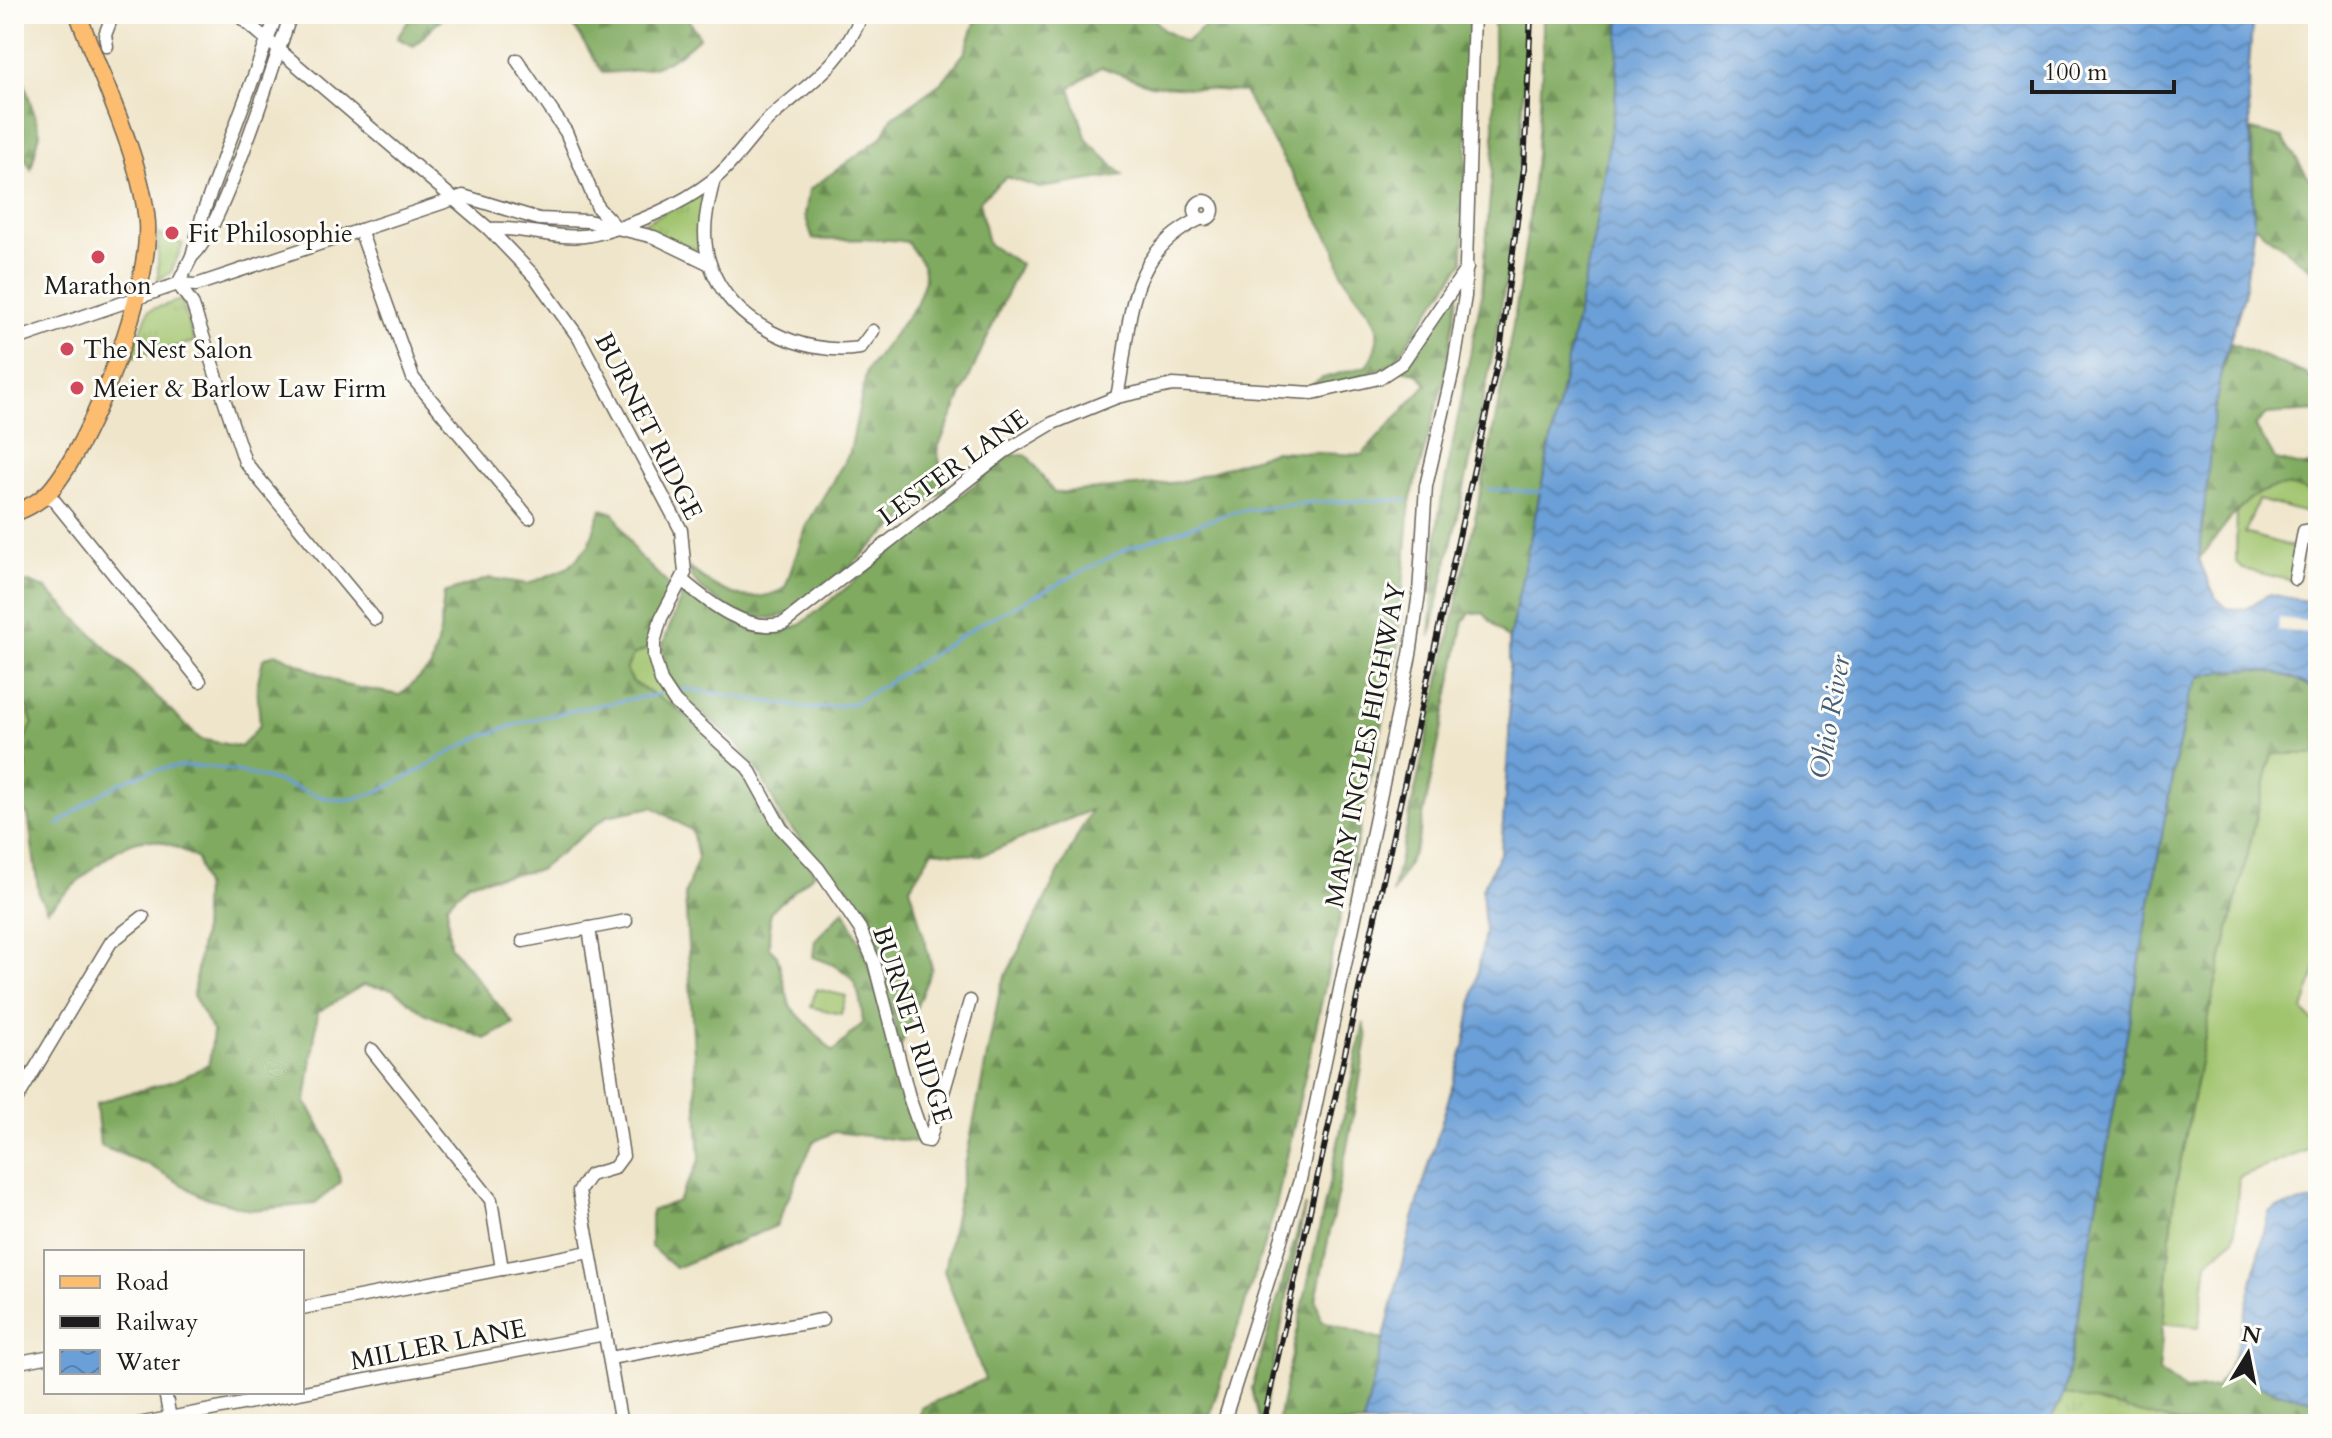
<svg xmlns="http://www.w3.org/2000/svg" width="2332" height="1438" font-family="Cardo,serif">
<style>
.grass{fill:#a1c46e;stroke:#5e7045;stroke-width:2}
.forest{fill:url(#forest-firs);stroke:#4e633e;stroke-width:2}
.park{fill:url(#park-tufts);stroke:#5e7045;stroke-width:2}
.water{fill:url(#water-waves);stroke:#445e7a;stroke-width:2}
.pier{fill:#efe5ca}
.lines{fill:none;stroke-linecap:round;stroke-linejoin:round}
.stream{stroke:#6b9fd7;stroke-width:3}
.minor-casing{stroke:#666259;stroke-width:15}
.major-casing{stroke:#666259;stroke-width:19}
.minor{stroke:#fff;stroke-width:12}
.major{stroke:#fcbd6f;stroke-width:16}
.rail-casing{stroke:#1c1c1c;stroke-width:6}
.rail{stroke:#fdfcf7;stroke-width:3;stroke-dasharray:9;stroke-linecap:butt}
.poi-dot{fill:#d1495b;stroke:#fdfcf7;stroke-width:3}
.labels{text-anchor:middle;stroke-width:6;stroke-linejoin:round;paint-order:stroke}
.poi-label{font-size:26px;fill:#1c1c1c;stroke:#fdfcf7;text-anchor:start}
.street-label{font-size:26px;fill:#1c1c1c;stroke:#fdfcf7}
.water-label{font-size:28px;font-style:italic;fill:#445e7a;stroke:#fdfcf7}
</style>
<defs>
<pattern id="forest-firs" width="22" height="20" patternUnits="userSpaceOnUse" patternTransform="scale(2)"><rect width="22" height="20" fill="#80aa61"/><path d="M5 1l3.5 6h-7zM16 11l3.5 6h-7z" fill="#688a4f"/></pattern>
<pattern id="park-tufts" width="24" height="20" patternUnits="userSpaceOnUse" patternTransform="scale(2)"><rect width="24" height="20" fill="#a1c46e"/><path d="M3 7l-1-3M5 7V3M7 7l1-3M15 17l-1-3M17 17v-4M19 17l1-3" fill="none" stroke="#8aa85f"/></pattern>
<pattern id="water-waves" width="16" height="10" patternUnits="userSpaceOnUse" patternTransform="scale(2)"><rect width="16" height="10" fill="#6b9fd7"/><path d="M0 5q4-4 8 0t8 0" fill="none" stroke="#5781ae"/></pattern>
</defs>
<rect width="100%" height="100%" fill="#fdfcf7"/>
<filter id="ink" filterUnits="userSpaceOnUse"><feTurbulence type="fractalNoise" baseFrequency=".0125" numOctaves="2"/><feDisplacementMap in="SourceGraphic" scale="16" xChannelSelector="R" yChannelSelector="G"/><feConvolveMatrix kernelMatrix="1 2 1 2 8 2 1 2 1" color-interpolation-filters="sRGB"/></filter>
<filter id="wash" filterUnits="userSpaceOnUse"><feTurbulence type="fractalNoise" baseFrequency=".006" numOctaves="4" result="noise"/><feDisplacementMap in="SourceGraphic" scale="32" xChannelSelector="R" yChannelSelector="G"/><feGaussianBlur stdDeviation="1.8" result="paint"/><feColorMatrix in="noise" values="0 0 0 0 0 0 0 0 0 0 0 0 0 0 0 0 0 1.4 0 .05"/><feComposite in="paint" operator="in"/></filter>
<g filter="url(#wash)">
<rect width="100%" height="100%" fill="#efe5ca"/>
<!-- grass -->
<g class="grass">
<path d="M2318 462V516L2258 500 2245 533 2296 548 2293 581 2243 569 2236 562 2237 502 2252 482Z"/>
<path d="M649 648 679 710 633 682 626 669 633 655Z"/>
<path d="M14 671 33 725 21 745 27 767 14 800Z"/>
<path d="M2272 753 2318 754V962L2303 1011 2318 1026 2315 1147 2239 1177 2234 1239 2207 1262 2199 1327 2163 1323 2175 1190 2214 991Z"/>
<path d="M816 989 846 996 841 1014 811 1007Z"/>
</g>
<!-- forest -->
<g class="forest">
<path d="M413 14H446L414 46 397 38Z"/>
<path d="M566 14H685L700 37C668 68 648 71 603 73Z"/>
<path d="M978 14H1151L1163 30 1186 42 1204 27 1206 14H1471L1463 262 1393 364 1342 383 1309 386 1323 378 1367 366C1394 320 1363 312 1343 275 1339 268 1338 258 1336 250L1244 92 1150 85 1101 67 1070 88 1087 140 1123 175 1040 188 1006 177 979 201 988 244 1020 264 937 450 946 490C924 506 901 520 881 538 836 576 792 645 728 607 713 598 700 590 691 576L690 568C719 592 750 608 785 588L806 526 850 452 867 370 916 305 925 280 923 265 907 242C875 236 845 242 813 239L805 215 809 190 882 137 892 118 942 82 965 52Z"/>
<path d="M1494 14H1525C1524 89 1522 164 1512 238 1493 373 1460 505 1430 637L1439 514 1482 293 1494 147Z"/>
<path d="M1543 14H1620L1615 104 1594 236 1509 640 1483 613H1470L1464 621 1417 846 1392 894C1419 772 1447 650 1473 528 1509 359 1543 187 1543 14Z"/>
<path d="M14 49 40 133 31 169 14 138Z"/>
<path d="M2252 130 2283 138 2318 192V275L2254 225Z"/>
<path d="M1462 274 1444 380 1410 502 1397 659 1318 1018 1275 1210 1207 1424H918L921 1408 985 1379 944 1271 1001 985 1091 810 980 856 933 850 910 887 932 968 900 1048 876 948 851 901 781 816 762 777 734 740 688 702 667 676 662 647 682 595 688 594 751 630 774 634 800 625 1011 455H1027L1054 493 1181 482 1275 451 1362 455 1427 384 1417 373 1402 370 1416 354Z"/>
<path d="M2231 343 2306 374 2318 388V411L2267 414 2255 426 2276 460 2318 470V497C2261 462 2229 521 2199 560 2208 491 2205 407 2231 343Z"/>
<path d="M601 509 614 513 636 553 672 588 651 629 649 648 633 655 626 670 633 682 679 710 742 765 815 873 770 912 769 947 777 955 790 1006 833 1052 863 1023C859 981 854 971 813 957L815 940 844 910 865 953 918 1142 834 1132 813 1142 776 1226 675 1268 651 1247V1211L678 1201 700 1160 685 894 698 858 692 831 653 807 607 816 539 870 469 882 447 905 450 946 514 1024 485 1039 424 1013 393 989 363 985 318 1012 306 1102 327 1139 341 1182 315 1204 251 1210 201 1196 149 1165 100 1146 96 1104C135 1087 174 1088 209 1063L213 1032 193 995 202 936 204 886 197 859C182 849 164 839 144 840 116 841 69 891 47 910L39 895 28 815 14 803 27 767 21 745 33 724 14 671V583L30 582 46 589 200 739 241 747 260 725 257 686 263 659 276 653 344 685 400 695 431 667 440 632 444 593 490 578 528 584 569 567 589 545Z"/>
<path d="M2229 669C2263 669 2290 672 2318 692V754H2272L2214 991 2175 1190 2159 1371 2185 1390 2217 1387 2235 1353C2238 1390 2289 1393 2318 1401V1424H2049L2064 1394 2173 772 2189 697 2200 677Z"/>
<path d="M1364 1023 1367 1038 1357 1097 1316 1300 1322 1321 1384 1340 1363 1424H1277Z"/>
<path d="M1305 1205 1262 1424H1260L1252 1388Z"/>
</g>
<!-- park -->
<g class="park">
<path d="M705 192 700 251 636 227Z"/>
<path d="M158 234 183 244 171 272 158 280Z"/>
<path d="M181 300 194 342 130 358 149 310Z"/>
<path d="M2064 1394 2182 1424H2049Z"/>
</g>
<!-- water -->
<g class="water">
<path d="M1620 14H2253L2248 79 2254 225 2244 296 2222 366 2214 414 2199 560 2216 598 2227 608 2245 609 2269 594 2318 603V692C2281 666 2242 665 2200 677L2189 697 2173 772 2064 1394 2049 1424H1363L1413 1219 1465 1043 1485 932 1482 889 1501 852 1509 736V640L1594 236 1615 104Z"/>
<path d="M2318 1200V1401C2289 1394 2238 1390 2235 1353L2269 1212 2276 1208Z"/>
</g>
<!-- pier -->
<path class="pier" d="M2279 618 2313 622 2312 633 2278 630Z"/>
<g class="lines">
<!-- stream -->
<g class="stream">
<path d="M1489 489 1545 492"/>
<path d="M677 691 688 689 812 709 855 703 980 624 1126 549 1233 512 1315 502 1407 500"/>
<path d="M58 825C138 760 184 753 282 783 303 790 329 803 352 799 390 793 437 757 472 741 530 715 597 706 660 694"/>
</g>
</g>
</g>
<g filter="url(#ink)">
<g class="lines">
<!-- minor casing -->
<g class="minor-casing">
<g id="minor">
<path d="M237 14 489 229 535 277 579 338 681 530 685 573 661 618 654 643V657L661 681 675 702 748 768 781 828 818 868 860 929 874 962 909 1097 924 1140 929 1141 970 1001"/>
<path d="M107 46 105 35 113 14"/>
<path d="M517 60 566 132 598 208 617 228"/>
<path d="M714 179C707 207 700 235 710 264 729 323 803 357 860 348L873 331"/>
<circle cx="1204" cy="210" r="9"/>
<path d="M489 229C523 226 556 241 591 235 631 227 681 205 713 180 735 163 750 136 771 117 809 83 843 64 862 14"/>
<path d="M360 230 413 378 529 518"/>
<path d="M192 256C219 238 277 54 291 14"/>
<path d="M178 284 196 285 463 196 539 219 588 221 654 237 710 264"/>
<path d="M178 284 192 303 245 462 375 619"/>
<path d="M14 340 178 284 192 256 203 213 277 14"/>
<path d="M1117 397C1132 325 1123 255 1200 219"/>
<path d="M48 493 200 681"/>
<path d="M2295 579 2304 531 2318 528"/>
<path d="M682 580C709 603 748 634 784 623L1004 452 1053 423 1117 397 1173 385 1313 393 1379 378 1402 363 1467 268"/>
<path d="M589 928 623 1156 614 1168 590 1175 579 1191 621 1424"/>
<path d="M523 941 626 921"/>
<path d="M372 1050 491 1200 502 1269"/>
<path d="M14 1104 111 942 143 917"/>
<path d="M302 1308 589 1252"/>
<path d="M610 1358 822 1320"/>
<path d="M14 1363 46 1357"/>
<path d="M165 1392 170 1418"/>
<path d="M138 1424 605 1334"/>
<path d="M1223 1424 1300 1180 1410 655 1419 593 1426 486 1453 370 1465 296 1474 14"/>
</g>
</g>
<!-- major casing -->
<g class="major-casing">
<path id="major" d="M14 513C29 508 45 498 54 486 94 436 151 287 147 223 142 159 100 76 78 14"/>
</g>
<!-- minor -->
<use href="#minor" class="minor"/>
<!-- major -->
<use href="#major" class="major"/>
<!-- rail casing -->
<g class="rail-casing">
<path id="rail" d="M1263 1424 1500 351 1524 168 1531 14"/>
</g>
<!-- rail -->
<use href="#rail" class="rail"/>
</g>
</g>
<!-- markers -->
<g class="poi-dot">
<circle cx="172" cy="233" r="8"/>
<circle cx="98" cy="257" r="8"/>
<circle cx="67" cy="349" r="8"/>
<circle cx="77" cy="388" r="8"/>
</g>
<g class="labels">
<!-- poi labels -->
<g class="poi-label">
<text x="188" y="242">Fit Philosophie</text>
<text x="98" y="294" text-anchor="middle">Marathon</text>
<text x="83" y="358">The Nest Salon</text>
<text x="93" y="397">Meier &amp; Barlow Law Firm</text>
</g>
<!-- street labels -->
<g class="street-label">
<text transform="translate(649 426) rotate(63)" y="9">BURNET RIDGE</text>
<text transform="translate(953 467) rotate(-36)" y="9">LESTER LANE</text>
<text transform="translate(1365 745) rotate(-79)" y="9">MARY INGLES HIGHWAY</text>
<text transform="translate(913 1025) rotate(72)" y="9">BURNET RIDGE</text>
<text transform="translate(438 1344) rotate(-11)" y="9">MILLER LANE</text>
</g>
<!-- water labels -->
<g class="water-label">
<text transform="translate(1829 717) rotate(-80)" y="10">Ohio River</text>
</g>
</g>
<!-- margin -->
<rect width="2332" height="1438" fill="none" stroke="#fdfcf7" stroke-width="48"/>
<!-- legend -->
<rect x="44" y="1250" width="260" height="144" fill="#fdfcf7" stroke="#a3a29f" stroke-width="2"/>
<rect x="60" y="1276" width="40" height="12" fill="#fcbd6f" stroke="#a3a29f" stroke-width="2"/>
<text x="116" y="1290" font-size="24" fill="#1c1c1c">Road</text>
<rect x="60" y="1316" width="40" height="12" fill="#1c1c1c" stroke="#a3a29f" stroke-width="2"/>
<text x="116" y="1330" font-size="24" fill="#1c1c1c">Railway</text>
<rect x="60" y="1350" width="40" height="24" fill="url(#water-waves)" stroke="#a3a29f" stroke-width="2"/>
<text x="116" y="1370" font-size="24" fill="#1c1c1c">Water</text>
<!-- north arrow -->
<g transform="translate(2248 1354) rotate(10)" stroke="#fdfcf7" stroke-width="6" paint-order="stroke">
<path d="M0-6L14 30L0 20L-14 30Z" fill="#1c1c1c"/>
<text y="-12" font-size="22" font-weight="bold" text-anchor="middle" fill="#1c1c1c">N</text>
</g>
<!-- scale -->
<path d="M2032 80v12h142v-12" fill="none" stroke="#1c1c1c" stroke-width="4"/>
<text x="2044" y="80" font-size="24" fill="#1c1c1c" stroke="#fdfcf7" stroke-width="6" paint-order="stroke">100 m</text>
</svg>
